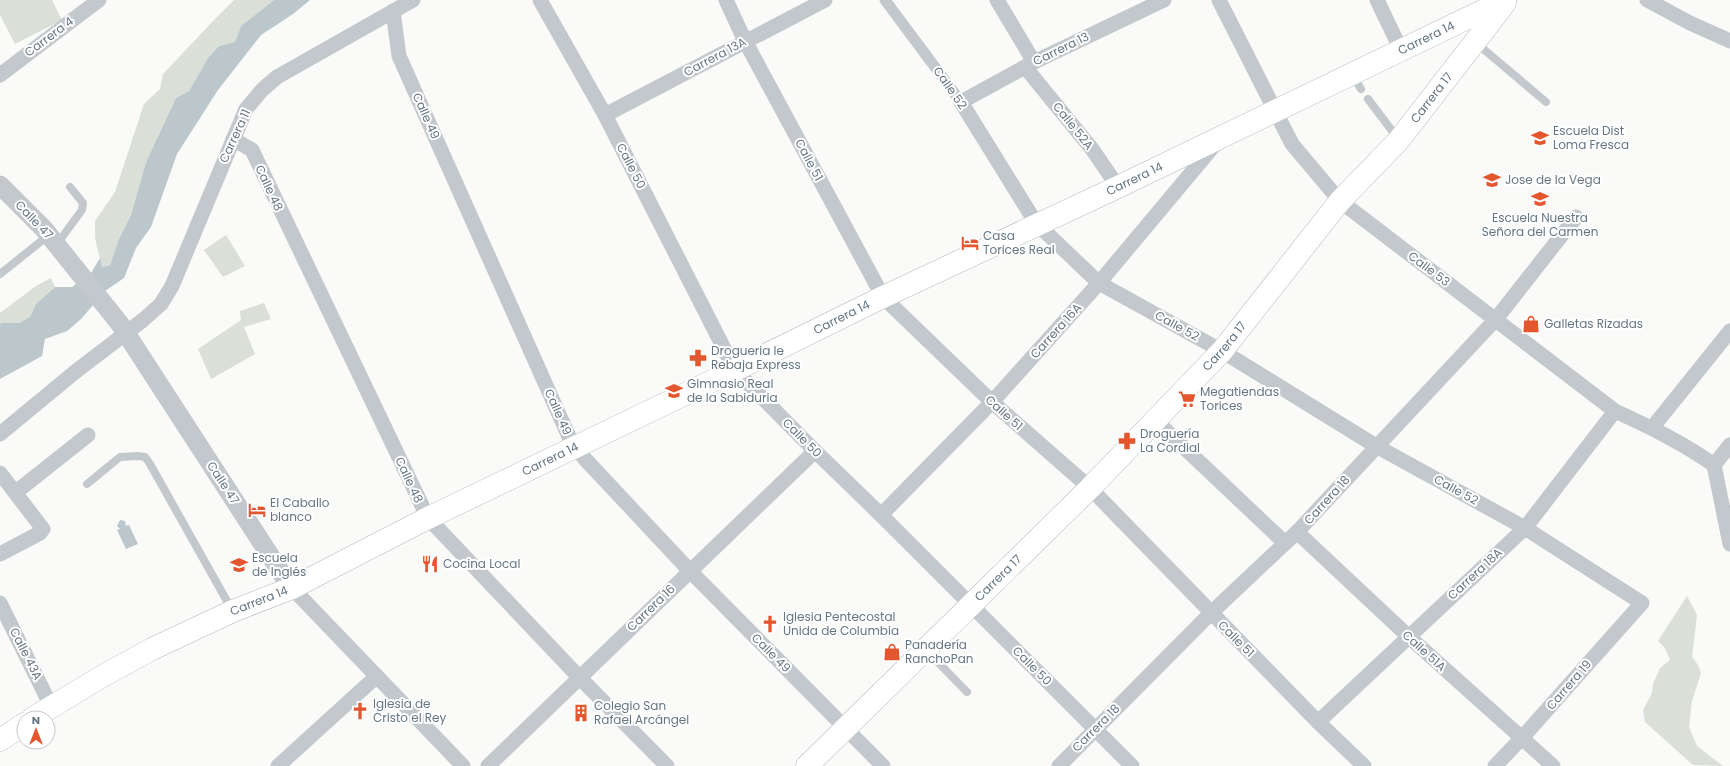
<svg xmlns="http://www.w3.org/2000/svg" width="1730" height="766" font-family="Poppins,sans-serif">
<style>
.green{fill:#dadfd7}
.water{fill:#bbc7cb}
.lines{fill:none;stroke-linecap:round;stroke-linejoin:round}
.secondary-casing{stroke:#b3babf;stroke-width:23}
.service{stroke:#c3c8cc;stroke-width:8}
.pedestrian{stroke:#c3c8cc;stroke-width:11}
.minor{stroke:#c3c8cc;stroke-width:15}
.tertiary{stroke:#c3c8cc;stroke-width:19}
.secondary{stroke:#fff;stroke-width:22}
.labels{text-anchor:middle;stroke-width:4;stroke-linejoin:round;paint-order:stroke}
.street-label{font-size:12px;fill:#657683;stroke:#fff}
.poi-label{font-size:12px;fill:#657683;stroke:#fff;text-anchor:start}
</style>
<rect width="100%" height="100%" fill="#fafaf8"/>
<!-- green -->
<g class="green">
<path d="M0 0H52L62 20 15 44 0 15Z"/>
<path d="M234 0H274L241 26 235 42 219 46 208 58 189 91 176 98 146 162 131 215 119 239 110 265 102 267 95 238V221L115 192 144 104 160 89 163 74 215 19Z"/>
<path d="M226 235 245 266 223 277 204 250Z"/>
<path d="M51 278 55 287 36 304 30 317 19 323H2L0 325V313L36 286Z"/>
<path d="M264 303 271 319 244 327 255 354 211 379 198 349 241 320 240 311Z"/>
<path d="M1687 596 1697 615 1692 657 1698 665 1701 673 1692 701 1689 727 1697 746 1723 766 1693 765 1645 722 1643 710 1652 693 1653 684 1660 668 1670 660 1665 648 1658 641Z"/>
</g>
<!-- water -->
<g class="water">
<path d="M274 0H310L293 14 261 35 218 90 177 154 151 227 136 248 124 278 105 291 81 319 67 331 45 339 42 356 0 379V325L1 323H19L30 317 36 304 55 287H72L91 273 100 258 102 267 110 265 119 239 131 215 146 162 176 98 189 91 208 58 219 46 235 42 241 26Z"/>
<path d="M120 520 125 521 126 526 129 525 138 544 126 549 117 530 120 529 117 526Z"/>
</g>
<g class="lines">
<!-- secondary casing -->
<g class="secondary-casing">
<g id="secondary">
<path id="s1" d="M33 718 101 677 152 649 233 611 292 588 428 518 735 370 883 297 1118 187 1505 0"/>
<path d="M0 740 24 724"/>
<path id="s2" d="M807 766 1090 488 1222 351 1340 201 1399 140 1505 3"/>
</g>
</g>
<!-- service -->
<g class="service">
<path d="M1475 42 1546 102"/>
<path d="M1352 74 1361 89"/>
<path d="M1368 99 1399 140"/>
<path d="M57 244 82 210 83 203 70 187"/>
<path d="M0 274 49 235"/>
<path d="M87 484 120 457 138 456 145 457 150 464 232 610"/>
<path d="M926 650 967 692"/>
</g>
<!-- pedestrian -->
<path class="pedestrian" d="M885 0 961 102"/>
<!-- minor -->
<g class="minor">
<path d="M540 0 605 115 735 370 815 451 881 515 1132 766"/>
<path d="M726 0 745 41 883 297 992 402 1090 488 1318 722 1364 766"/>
<path d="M997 0 1034 62"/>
<path d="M1164 0 1034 62 961 102 1036 223 1099 283 1222 351 1376 446 1525 528 1642 603 1521 739 1495 766"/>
<path d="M1219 0 1292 144 1340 201 1615 411C1650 427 1683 443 1714 465"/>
<path d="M1377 0 1401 50"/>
<path d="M1647 0 1690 23 1730 41"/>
<path d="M393 11 399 56 570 439 585 459 690 571 883 766"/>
<path d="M1025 67 1092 149 1118 187"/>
<path d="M0 75 99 0"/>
<path d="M605 115 825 0"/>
<path d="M233 139 252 150 428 518 579 677 667 766"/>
<path d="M1155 420 1285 543"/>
<path d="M1652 428 1730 331"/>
<path d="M0 434 75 372 143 320 161 304 172 286 246 109 262 90 277 77 413 0"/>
<path d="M1714 465 1730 544"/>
<path d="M1714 465 1730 445"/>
<path d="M0 473 43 529 40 533 0 554"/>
<path d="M16 492 88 435"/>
<path d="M881 515 992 402 1099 283 1217 142"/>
<path d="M1297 532 1408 636 1553 766"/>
<path d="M292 588 463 766"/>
<path d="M0 603 51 706"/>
<path d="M1318 722 1525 528 1615 411"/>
<path d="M278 766 377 676"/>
<path d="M488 766 815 451"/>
<path d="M1059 766 1211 613 1297 532 1496 319 1576 217"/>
</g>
<!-- tertiary -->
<path class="tertiary" d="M0 185 44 229 120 324 286 580 292 588"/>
<!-- secondary -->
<use href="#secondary" class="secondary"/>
</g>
<!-- icons -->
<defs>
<g id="school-bare" transform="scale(1.38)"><path d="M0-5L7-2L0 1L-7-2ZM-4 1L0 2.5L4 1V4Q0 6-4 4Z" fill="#e4572e" stroke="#fff" stroke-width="2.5" paint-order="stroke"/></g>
<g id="university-bare" transform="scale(1.38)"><path d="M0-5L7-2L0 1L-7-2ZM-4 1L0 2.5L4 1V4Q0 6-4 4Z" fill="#e4572e" stroke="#fff" stroke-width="2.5" paint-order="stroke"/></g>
<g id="hotel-bare" transform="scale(1.38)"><path d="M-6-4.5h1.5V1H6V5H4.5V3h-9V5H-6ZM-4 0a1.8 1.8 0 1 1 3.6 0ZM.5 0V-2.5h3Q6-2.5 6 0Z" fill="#e4572e" stroke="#fff" stroke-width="2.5" paint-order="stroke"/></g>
<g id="shop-bare" transform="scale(1.38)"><path d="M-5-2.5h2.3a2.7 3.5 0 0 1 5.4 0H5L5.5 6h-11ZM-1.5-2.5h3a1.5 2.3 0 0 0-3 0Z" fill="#e4572e" stroke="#fff" stroke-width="2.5" paint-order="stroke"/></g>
<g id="pharmacy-bare" transform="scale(1.38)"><path d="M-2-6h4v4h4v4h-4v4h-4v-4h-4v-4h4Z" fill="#e4572e" stroke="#fff" stroke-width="2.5" paint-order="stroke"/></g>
<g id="supermarket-bare" transform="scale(1.38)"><path d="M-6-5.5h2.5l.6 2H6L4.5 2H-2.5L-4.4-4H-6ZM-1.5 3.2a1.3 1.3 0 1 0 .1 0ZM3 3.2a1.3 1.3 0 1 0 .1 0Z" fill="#e4572e" stroke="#fff" stroke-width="2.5" paint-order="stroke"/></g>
<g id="restaurant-bare" transform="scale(1.38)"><path d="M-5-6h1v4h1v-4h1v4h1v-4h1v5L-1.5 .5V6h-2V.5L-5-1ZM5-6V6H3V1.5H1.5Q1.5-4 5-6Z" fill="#e4572e" stroke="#fff" stroke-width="2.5" paint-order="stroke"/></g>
<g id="church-bare" transform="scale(1.38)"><path d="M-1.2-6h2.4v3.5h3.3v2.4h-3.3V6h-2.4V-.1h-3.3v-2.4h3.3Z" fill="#e4572e" stroke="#fff" stroke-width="2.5" paint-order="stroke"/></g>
<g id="building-bare" transform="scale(1.38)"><path d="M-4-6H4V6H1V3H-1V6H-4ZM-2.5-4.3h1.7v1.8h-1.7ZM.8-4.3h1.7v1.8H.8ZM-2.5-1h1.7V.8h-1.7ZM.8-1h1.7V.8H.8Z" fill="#e4572e" stroke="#fff" stroke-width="2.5" paint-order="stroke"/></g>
</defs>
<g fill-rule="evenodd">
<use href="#school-bare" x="1540" y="138"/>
<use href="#university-bare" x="1492" y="180"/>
<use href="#school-bare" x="1540" y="199"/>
<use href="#hotel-bare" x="970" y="243"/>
<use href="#shop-bare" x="1531" y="324"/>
<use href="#pharmacy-bare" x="698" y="358"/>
<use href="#school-bare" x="674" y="391"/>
<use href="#supermarket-bare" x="1187" y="399"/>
<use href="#pharmacy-bare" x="1127" y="441"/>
<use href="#hotel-bare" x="257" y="510"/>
<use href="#restaurant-bare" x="430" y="564"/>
<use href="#school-bare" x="239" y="565"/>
<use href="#church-bare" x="770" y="624"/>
<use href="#shop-bare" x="892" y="652"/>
<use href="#church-bare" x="360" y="711"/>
<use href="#building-bare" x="581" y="713"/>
</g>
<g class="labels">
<!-- street labels -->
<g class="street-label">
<text transform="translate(49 37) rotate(-37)" y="4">Carrera 4</text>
<text dy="4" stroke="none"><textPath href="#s1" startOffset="1551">Carrera 14</textPath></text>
<text transform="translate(1061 49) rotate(-26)" y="4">Carrera 13</text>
<text transform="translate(715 57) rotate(-28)" y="4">Carrera 13A</text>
<text transform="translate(950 88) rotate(55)" y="4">Calle 52</text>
<text dy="4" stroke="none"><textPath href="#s2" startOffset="916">Carrera 17</textPath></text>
<text transform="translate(426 116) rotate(66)" y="4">Calle 49</text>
<text transform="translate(1073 126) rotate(51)" y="4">Calle 52A</text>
<text transform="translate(235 136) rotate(-65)" y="4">Carrera 11</text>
<text transform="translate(809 160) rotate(62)" y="4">Calle 51</text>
<text transform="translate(631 166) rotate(63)" y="4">Calle 50</text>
<text dy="4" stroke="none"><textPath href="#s1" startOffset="1227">Carrera 14</textPath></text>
<text transform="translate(269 188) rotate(65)" y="4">Calle 48</text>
<text transform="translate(34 220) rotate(46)" y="4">Calle 47</text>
<text transform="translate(1429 269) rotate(37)" y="4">Calle 53</text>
<text dy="4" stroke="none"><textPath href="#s1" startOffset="903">Carrera 14</textPath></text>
<text transform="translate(1177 326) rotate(29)" y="4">Calle 52</text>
<text transform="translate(1056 331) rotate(-48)" y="4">Carrera 16A</text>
<text dy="4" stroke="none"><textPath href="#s2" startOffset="592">Carrera 17</textPath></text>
<text transform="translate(558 412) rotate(66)" y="4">Calle 49</text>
<text transform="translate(1004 413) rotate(42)" y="4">Calle 51</text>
<text transform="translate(802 438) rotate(45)" y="4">Calle 50</text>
<text dy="4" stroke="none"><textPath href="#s1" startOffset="579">Carrera 14</textPath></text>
<text transform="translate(409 480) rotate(65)" y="4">Calle 48</text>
<text transform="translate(223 483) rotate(57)" y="4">Calle 47</text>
<text transform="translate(1456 490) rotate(29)" y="4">Calle 52</text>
<text transform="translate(1327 500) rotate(-48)" y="4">Carrera 18</text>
<text transform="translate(1475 574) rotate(-43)" y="4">Carrera 18A</text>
<text dy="4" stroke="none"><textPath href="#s2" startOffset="268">Carrera 17</textPath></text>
<text dy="4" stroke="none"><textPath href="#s1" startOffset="255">Carrera 14</textPath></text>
<text transform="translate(651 608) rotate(-44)" y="4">Carrera 16</text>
<text transform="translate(1236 639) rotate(45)" y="4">Calle 51</text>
<text transform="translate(1424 651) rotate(42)" y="4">Calle 51A</text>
<text transform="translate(771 653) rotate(45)" y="4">Calle 49</text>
<text transform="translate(26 654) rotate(63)" y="4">Calle 43A</text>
<text transform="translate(1032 666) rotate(45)" y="4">Calle 50</text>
<text transform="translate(1569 685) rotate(-49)" y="4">Carrera 19</text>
<text transform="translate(1096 728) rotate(-45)" y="4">Carrera 18</text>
</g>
<!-- poi labels -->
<g class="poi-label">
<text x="1553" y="135">Escuela Dist<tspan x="1553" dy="14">Loma Fresca</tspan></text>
<text x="1505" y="184">Jose de la Vega</text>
<text x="1540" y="222" text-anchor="middle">Escuela Nuestra<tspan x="1540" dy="14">Señora del Carmen</tspan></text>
<text x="983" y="240">Casa<tspan x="983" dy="14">Torices Real</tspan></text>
<text x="1544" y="328">Galletas Rizadas</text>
<text x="711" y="355">Drogueria le<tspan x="711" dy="14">Rebaja Express</tspan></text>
<text x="687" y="388">Gimnasio Real<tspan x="687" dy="14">de la Sabiduria</tspan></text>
<text x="1200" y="396">Megatiendas<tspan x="1200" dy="14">Torices</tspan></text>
<text x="1140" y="438">Droguería<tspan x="1140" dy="14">La Cordial</tspan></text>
<text x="270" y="507">El Caballo<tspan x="270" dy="14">blanco</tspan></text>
<text x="252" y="562">Escuela<tspan x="252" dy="14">de Inglés</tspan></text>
<text x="443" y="568">Cocina Local</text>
<text x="783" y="621">Iglesia Pentecostal<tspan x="783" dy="14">Unida de Columbia</tspan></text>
<text x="905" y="649">Panadería<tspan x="905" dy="14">RanchoPan</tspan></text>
<text x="373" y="708">Iglesia de<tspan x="373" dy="14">Cristo el Rey</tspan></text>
<text x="594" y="710">Colegio San<tspan x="594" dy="14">Rafael Arcángel</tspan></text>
</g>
</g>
<!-- north arrow -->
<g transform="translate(36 730)"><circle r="19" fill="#ffffff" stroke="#c1c8cd"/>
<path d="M0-3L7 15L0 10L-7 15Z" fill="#e4572e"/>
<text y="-6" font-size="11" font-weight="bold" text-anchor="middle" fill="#657683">N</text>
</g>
</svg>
